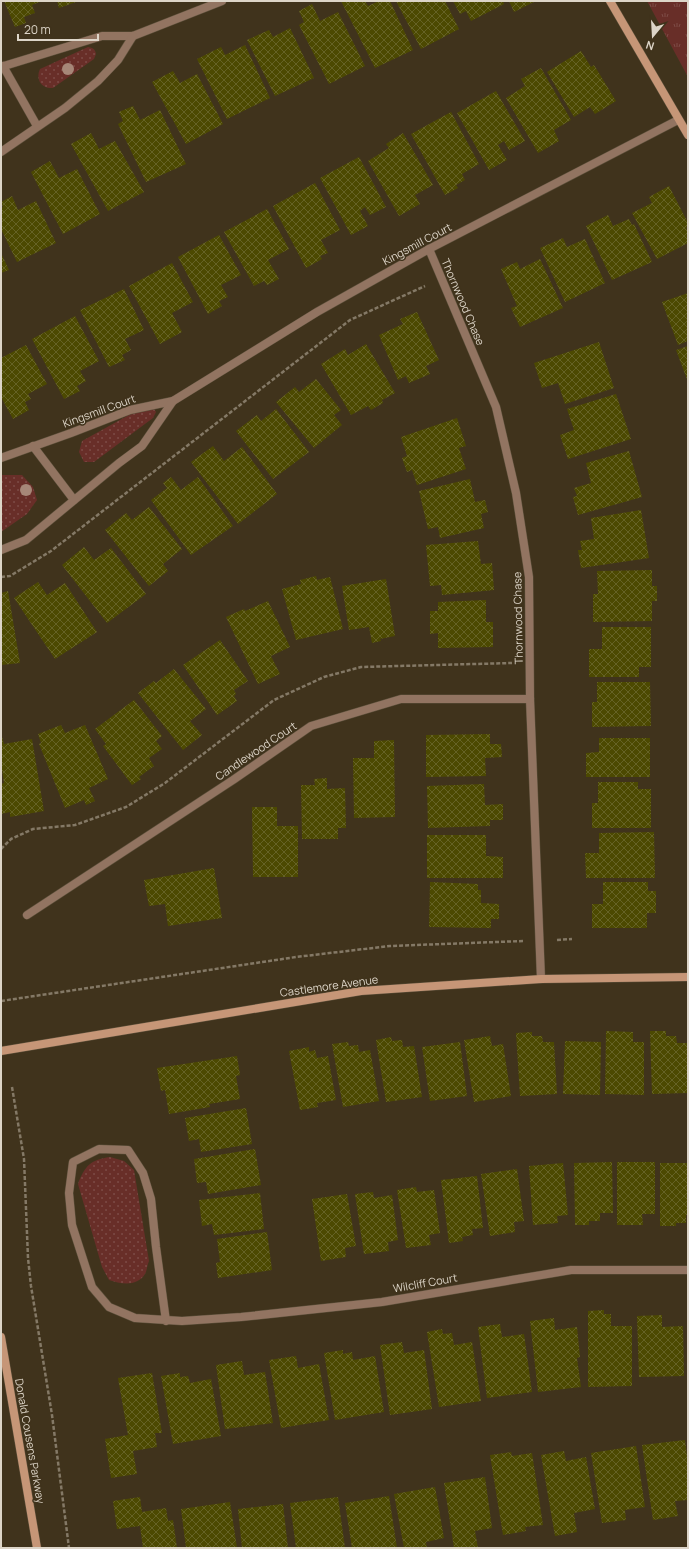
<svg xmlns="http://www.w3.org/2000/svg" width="689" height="1549" font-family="Manrope,sans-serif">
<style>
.grass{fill:url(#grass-dots)}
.park{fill:url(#park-tufts)}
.building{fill:url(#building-cross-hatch)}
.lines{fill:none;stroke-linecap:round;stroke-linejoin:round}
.street-casing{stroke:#5c503b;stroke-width:9}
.secondary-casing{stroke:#5c503b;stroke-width:9}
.path{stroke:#847966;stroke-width:2.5;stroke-dasharray:4 2;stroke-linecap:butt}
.street{stroke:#927461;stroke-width:8}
.secondary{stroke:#c69677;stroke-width:8}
.tree{fill:#a68778}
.labels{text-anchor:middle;stroke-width:3;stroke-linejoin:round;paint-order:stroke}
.street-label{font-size:11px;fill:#ddd5c8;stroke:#40331c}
</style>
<defs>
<pattern id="grass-dots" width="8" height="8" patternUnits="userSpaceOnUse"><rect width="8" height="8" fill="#682e28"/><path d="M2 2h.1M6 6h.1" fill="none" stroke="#7d4b46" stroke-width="1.8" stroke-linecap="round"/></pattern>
<pattern id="park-tufts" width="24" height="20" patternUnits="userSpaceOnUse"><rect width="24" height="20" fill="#682e28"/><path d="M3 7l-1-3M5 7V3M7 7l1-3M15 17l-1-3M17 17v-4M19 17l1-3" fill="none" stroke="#7d4b46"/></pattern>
<pattern id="building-cross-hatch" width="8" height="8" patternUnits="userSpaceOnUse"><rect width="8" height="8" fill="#4c4901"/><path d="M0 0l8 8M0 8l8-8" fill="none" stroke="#656225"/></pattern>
</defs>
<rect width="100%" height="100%" fill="#40331c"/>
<!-- grass -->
<g class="grass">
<path d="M88 47C93 48 95 49 96 54L94 59 53 88C42 89 35 80 40 69Z"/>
<path d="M147 405 153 407 156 412 153 418 94 462H84L79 452 82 441Z"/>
<path d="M1 475H22L33 487 37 500 27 514 1 532Z"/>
<path d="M110 1157 124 1161 134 1170 149 1261C147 1265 147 1271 145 1274 137 1287 121 1284 109 1280L102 1267 78 1184C85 1165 91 1160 110 1157Z"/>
</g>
<!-- park -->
<path class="park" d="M647 1H688V77Z"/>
<!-- building -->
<g class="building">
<path d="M4 1H42L32 5 35 13 24 17 26 23 15 27Z"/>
<path d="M57 1H79L59 8Z"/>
<path d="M341 1H365L368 6 379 1H390L413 50 375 68Z"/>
<path d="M396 1H445L459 29 421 49Z"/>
<path d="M453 1H503L504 4 471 21 466 11 460 14Z"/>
<path d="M509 1H536L514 12Z"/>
<path d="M312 4 320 21 338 12 365 66 329 84 299 25 304 22 299 11Z"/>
<path d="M290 28 314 78 275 96 247 40 269 30 273 37Z"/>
<path d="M245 45 270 98 227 119 197 59 221 47 225 55Z"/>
<path d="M581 51 591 67 594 65 616 101 595 114 590 107 574 117 547 72Z"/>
<path d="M541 68 571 120 554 130 559 141 538 153 506 98 525 86 521 79Z"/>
<path d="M173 71 180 83 197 74 223 124 186 144 152 82Z"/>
<path d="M496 91 525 141 509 150 504 141 498 145 507 160 489 170 457 113Z"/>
<path d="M133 106 140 120 160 110 186 164 146 182 118 124 123 121 119 112Z"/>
<path d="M451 112 479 164 462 174 465 180 456 185 458 188 445 195 411 134Z"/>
<path d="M91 133 99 149 115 141 144 192 108 211 71 144Z"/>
<path d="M403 133 433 185 415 195 420 204 399 216 368 161 389 148 386 144Z"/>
<path d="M359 157 386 207 370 215 365 207 360 211 368 226 351 235 320 178Z"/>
<path d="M50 161 59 178 77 169 100 214 63 234 31 172Z"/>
<path d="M315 183 340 230 321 240 328 253 320 256 322 259 306 268 273 206Z"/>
<path d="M669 186 688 223V226L686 228 688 232V243L657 259 632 213 652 203 649 197Z"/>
<path d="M12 196 18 210 36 201 56 243 17 262 1 229V208L3 207 1 202Z"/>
<path d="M267 209 289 249 268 260 279 279 267 285 264 281 254 286 224 232Z"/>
<path d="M608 215 613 226 629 219 632 225 634 224 652 262 612 280 586 226Z"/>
<path d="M219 235 241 275 221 285 228 297 219 301 222 306 208 314 178 257Z"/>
<path d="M563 238 567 247 585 239 605 283 565 302 540 248Z"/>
<path d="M1 253 9 270 1 273Z"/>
<path d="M540 259 563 308 520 327 511 308 517 306 501 269 517 262 520 269Z"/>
<path d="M172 263 193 302 172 313 182 332 160 344 129 286Z"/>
<path d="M124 289 144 330 125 339 131 350 122 355 125 360 109 367 80 310Z"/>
<path d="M688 293V341L678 345 662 302Z"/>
<path d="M417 312 439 360 426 366 430 374 409 383 406 376 398 380 379 335 403 324 400 319Z"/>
<path d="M75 316 99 361 80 371 86 381 77 386 80 391 64 399 32 339Z"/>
<path d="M599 342 614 388 565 404 558 383 542 388 534 363Z"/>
<path d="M366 344 395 393 382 400 383 403 371 410 368 406 351 415 321 364 345 349 348 355Z"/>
<path d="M26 345 47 384 28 394 31 399 25 402 29 410 13 419 1 397V358Z"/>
<path d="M688 346V382L676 350Z"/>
<path d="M316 379 341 410 334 415 342 425 314 448 276 402 295 387 299 392Z"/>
<path d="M616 394 631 439 568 459 560 435 574 430 567 409Z"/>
<path d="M276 409 309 452 273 479 236 431 257 415 261 421Z"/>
<path d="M457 418 466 446 459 448 466 469 417 485 412 470 407 472 402 458 407 456 401 437Z"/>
<path d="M213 446 224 461 242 447 277 494 238 524 191 462Z"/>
<path d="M629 451 642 497 578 515 573 497 577 496 574 488 591 483 586 463Z"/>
<path d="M171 477 181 490 198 477 233 526 191 555 151 500 167 488 163 483Z"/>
<path d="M470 479 475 502 485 500 488 512 481 514 484 528 440 538 438 527 428 529 419 491Z"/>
<path d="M149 507 182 549 163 564 168 571 149 586 105 530 126 513 132 520Z"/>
<path d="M641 510 649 558 581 568 578 550H582L580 541 594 539 591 518Z"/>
<path d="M478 541 481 564 492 563 494 590 442 595 441 585 430 586 426 545Z"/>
<path d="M84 547 94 560 111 548 146 594 107 623 62 565Z"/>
<path d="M652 570V586H657V601H652V621L593 622V594H598L597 571Z"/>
<path d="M316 576 317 580 330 577 343 629 296 640 282 589 301 584 300 580Z"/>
<path d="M386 579 395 636 380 639 381 641 372 643 369 627 349 630 342 586Z"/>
<path d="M38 582 47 595 65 583 97 632 55 659 14 598Z"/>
<path d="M8 591 20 663 1 665V593Z"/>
<path d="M486 600V622H493V647L438 648V633L430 634V611H438V602Z"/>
<path d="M268 601 290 647 271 656 280 674 258 684 226 617 244 609 245 611Z"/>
<path d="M602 627H651V667H639V677H589V649H602Z"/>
<path d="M220 640 248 681 234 690 236 694 234 696 237 701 217 715 183 665Z"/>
<path d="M174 669 206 709 190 721 202 735 183 750 138 693 154 681 156 683Z"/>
<path d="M597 682H650L651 726 592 727V702H597Z"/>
<path d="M134 700 162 736 156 741 162 749 149 758 154 766 139 777 141 779 132 785 103 746 106 744 95 729Z"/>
<path d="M61 725 65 733 85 725 108 779 89 788 95 801 86 805 84 800 65 808 39 744 41 743 38 734Z"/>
<path d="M1 733 4 744 32 739 44 811 10 817V812L1 814V784L4 783 1 763Z"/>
<path d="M490 734V744H501L502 757 485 758 486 776 426 777V735Z"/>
<path d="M599 738H650V777H586V753L599 752Z"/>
<path d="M394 740 395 817 354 818 353 758H374V741Z"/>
<path d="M327 778V789L345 788 346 828H338V839H302L301 785H315L314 779Z"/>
<path d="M598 782H638V789H651V828H592V803H598Z"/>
<path d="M484 784 485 805 503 804V820H490V826L428 828 427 786Z"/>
<path d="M252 807H277V826H298V877H253Z"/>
<path d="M654 832 655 878H586L585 853H599V833Z"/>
<path d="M427 835H486V856L503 857V878H427Z"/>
<path d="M214 868 222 918 168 926 165 904 149 906 144 880Z"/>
<path d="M430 882 478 884V890H481V903L499 904V919H491V928L429 927Z"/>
<path d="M603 882H648V891H656V913H647V928H592V904H603Z"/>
<path d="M606 1031 633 1032V1042H644V1095L605 1094Z"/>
<path d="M650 1031H666V1036H676L677 1043H687L688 1093 652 1094Z"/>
<path d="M532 1032V1036H542L543 1042H554L557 1094 520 1096 516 1033Z"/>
<path d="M490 1036 492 1046 503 1044 511 1096 474 1102 464 1040Z"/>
<path d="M391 1037 392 1041 402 1040 403 1047 414 1046 422 1097 386 1102 376 1040Z"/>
<path d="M565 1041 601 1042 600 1095 563 1094Z"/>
<path d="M348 1042 349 1046 358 1045 359 1052 370 1050 379 1101 343 1107 332 1044Z"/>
<path d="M460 1042 467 1096 430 1101 422 1047Z"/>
<path d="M309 1047V1052L315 1050 317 1058 328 1056 336 1100 317 1103 318 1107 300 1110 289 1051Z"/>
<path d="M237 1056 240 1075 236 1076 240 1099 209 1104 210 1107 169 1114 165 1090 161 1091 157 1068Z"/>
<path d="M246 1108 252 1144 201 1152 199 1139 189 1141 185 1118Z"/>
<path d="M255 1149 261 1185 208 1194 206 1182 197 1183 194 1159Z"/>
<path d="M612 1162 613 1213H600V1221H589V1225H575L574 1163Z"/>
<path d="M617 1162H655V1214H642L643 1225H617Z"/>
<path d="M563 1163 568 1215 557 1216 558 1223 533 1225 529 1166Z"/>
<path d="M660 1163H688V1215H686V1223H676V1226H660Z"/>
<path d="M517 1169 524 1221 514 1222 515 1232 490 1236 481 1174Z"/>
<path d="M477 1176 483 1228 472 1229 473 1235 462 1237 463 1241 449 1243 441 1180Z"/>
<path d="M416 1187 417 1192 434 1190 440 1233 429 1235 431 1245 406 1248 397 1190Z"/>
<path d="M373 1192 374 1198 392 1195 398 1240 388 1242 389 1251 364 1254 355 1194Z"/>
<path d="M260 1193 264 1229 214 1235 212 1224 202 1226 199 1200Z"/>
<path d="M347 1194 356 1246 345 1248 346 1257 321 1261 312 1199Z"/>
<path d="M267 1232 272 1270 218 1278 216 1263 220 1262 217 1239Z"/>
<path d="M604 1310V1314H611V1326H632V1386L588 1387V1311Z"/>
<path d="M662 1315V1327L683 1326 684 1376 639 1377 637 1316Z"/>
<path d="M554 1318 555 1330 577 1327 580 1357 577 1358 581 1387 538 1392 530 1321Z"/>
<path d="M500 1324 502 1337 524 1334 532 1392 487 1398 478 1327Z"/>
<path d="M442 1329 443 1334 452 1333 454 1345 472 1342 481 1401 439 1407 427 1332Z"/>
<path d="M402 1342 404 1353 424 1350 432 1409 390 1415 380 1345Z"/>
<path d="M343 1350V1354L352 1352 353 1360 375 1356 384 1412 335 1420 324 1353Z"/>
<path d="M296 1356 298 1368 319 1364 329 1420 281 1428 269 1360Z"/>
<path d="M242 1361 244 1375 265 1372 273 1423 225 1429 216 1365Z"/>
<path d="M152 1373 162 1433H155L157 1447 133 1451 137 1474 111 1478 105 1439 128 1435 118 1378Z"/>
<path d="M180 1373V1377L188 1376 190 1383 211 1379 221 1436 173 1444 161 1376Z"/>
<path d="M685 1440 688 1464V1500L675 1501 678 1516 653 1520 642 1445Z"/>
<path d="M636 1446 645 1507 625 1510 626 1520 602 1523 591 1453Z"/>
<path d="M564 1451 566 1461 586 1457 595 1509 574 1513 577 1532 555 1536 541 1455Z"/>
<path d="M511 1452 512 1456 532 1453 543 1525 525 1527 526 1531 503 1535 490 1455Z"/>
<path d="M485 1477 492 1528 475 1531 478 1548H454L444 1483Z"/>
<path d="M435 1487 444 1538 426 1542 427 1548H404L394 1494Z"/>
<path d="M389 1496 397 1548H352L345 1503Z"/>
<path d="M140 1497 142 1512 166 1508 168 1521 173 1520 177 1548H143L140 1526 117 1529 113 1501Z"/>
<path d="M338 1497 345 1548H296L290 1503Z"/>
<path d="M230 1502 237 1548H186L181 1509Z"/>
<path d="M283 1504 288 1548H242L238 1509Z"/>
</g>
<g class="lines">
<!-- street casing -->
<g class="street-casing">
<g id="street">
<path d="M3 66 37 126"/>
<path d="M1 67 102 36H133L222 1"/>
<path d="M1 152 65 108 98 81 118 60 133 36"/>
<path d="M429 249 496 407 516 493 529 577 530 699 541 979"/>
<path d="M33 446 74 500"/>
<path d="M1 458 71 433 130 410 173 401 317 312 429 249 678 120"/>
<path d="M1 550 26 540 119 463 142 446 173 401"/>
<path d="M27 915 233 780 311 726 401 699H530"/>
<path d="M166 1321 156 1247 151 1199 143 1173 128 1150 99 1149 73 1162 69 1193 72 1225 92 1287 109 1307 135 1318 182 1321 241 1317 382 1302 571 1270H688"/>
</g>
</g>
<!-- secondary casing -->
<g class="secondary-casing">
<g id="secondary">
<path d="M610 1 688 135"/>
<path d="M1 1051 361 991 541 979 688 977"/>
<path d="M1 1337 37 1548"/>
</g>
</g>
<!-- path -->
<g class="path">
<path d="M1 577 10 576 51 551 350 320 425 286"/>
<path d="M1 849 11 839 33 829 75 825 126 807 165 783 274 700 324 677 361 667 512 663"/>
<path d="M557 940 572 939"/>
<path d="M1 1001 296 957 390 946 523 941"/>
<path d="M12 1087 24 1159 28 1258 31 1286 52 1415 69 1548"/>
</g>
<!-- street -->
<use href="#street" class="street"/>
<!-- secondary -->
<use href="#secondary" class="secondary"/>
</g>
<!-- trees -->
<g class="tree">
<circle cx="68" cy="69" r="6"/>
<circle cx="26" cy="490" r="6"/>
</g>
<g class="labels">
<!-- street labels -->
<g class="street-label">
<text transform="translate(417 244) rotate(-28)" y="4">Kingsmill Court</text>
<text transform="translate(463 302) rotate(67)" y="4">Thornwood Chase</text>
<text transform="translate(99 411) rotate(-20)" y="4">Kingsmill Court</text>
<text transform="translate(518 618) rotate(-91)" y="4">Thornwood Chase</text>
<text transform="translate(256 751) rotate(-34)" y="4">Candlewood Court</text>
<text transform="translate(329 986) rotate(-8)" y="4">Castlemore Avenue</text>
<text transform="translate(425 1283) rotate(-10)" y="4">Wilcliff Court</text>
<text transform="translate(30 1441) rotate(80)" y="4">Donald Cousens Parkway</text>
</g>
</g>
<!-- border -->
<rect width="689" height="1549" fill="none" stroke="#ddd5c8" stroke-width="4"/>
<!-- north arrow -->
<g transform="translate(653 36) rotate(198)" stroke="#40331c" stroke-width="3" paint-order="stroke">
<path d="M0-3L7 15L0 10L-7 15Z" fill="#ddd5c8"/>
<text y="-6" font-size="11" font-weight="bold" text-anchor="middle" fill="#ddd5c8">N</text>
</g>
<!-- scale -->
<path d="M18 34v6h80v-6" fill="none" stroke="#ddd5c8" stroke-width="2"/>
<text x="24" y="34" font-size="12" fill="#ddd5c8" stroke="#40331c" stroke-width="3" paint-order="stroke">20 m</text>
</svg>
